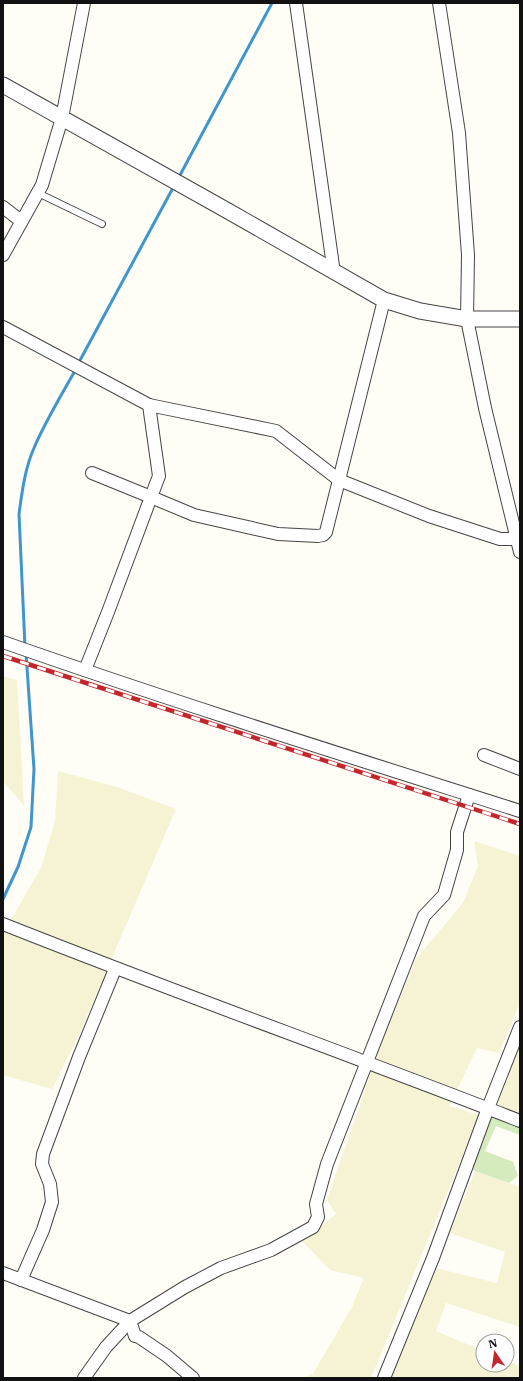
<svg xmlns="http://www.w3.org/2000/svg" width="523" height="1381" font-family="'IBM Plex Serif',serif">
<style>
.farmland{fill:#f6f3d4}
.green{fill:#d5ebbd}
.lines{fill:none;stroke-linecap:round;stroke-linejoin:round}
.stream{stroke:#3f96cf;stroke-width:3}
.service-casing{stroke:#444;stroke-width:8}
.minor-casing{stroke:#444;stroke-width:14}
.tertiary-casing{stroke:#444;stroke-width:17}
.service{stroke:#fff;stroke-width:6}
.minor{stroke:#fff;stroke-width:12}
.tertiary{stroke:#fff;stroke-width:15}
.rail-casing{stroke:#c4262e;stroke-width:4.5}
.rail{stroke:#fff;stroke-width:3;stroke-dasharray:9;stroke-linecap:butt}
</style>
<rect width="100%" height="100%" fill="#fffdf5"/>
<!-- farmland -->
<g class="farmland">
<path d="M3 676 17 680 24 806 3 781Z"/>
<path d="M58 771 117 787 176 809 76 1041 52 1089 3 1075V937L8 925 41 868 55 821Z"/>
<path d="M474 841 520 856V1003L499 1053 477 1048 449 1106 479 1115 371 1378H305L314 1372 352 1307 364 1278 330 1270 302 1241 336 1214 327 1200 379 1049 416 959 463 903 478 866Z"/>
<path d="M520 1038V1117L492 1107Z"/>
<path d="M475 1171 520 1187V1327L446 1303 436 1331 483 1351V1365H507V1360L520 1366V1378H464L458 1376V1378H390L435 1268 497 1283 505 1252 450 1233Z"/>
</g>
<!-- green -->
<path class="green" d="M489 1113 520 1125V1135L496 1126 485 1151 513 1162 518 1176 509 1183 475 1171 469 1167Z"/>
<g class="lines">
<!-- stream -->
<g class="stream">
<path d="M179 177 272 3"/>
<path d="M78 364 174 186"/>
<path d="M25 647 19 514C22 492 25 468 34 448 45 422 62 394 76 369"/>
<path d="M3 899 18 867 31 827 34 769 26 653"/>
</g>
<!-- service casing -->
<g class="service-casing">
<path id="service" d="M38 193 102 224"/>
</g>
<!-- minor casing -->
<g class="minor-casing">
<g id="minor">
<path d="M296 3 334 273"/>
<path d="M439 3 459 133 468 255 467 319 485 408 520 552"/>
<path d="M3 207 21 221"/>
<path d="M3 255 42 185 62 118 84 3"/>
<path d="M3 327 149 405 159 476 151 497 194 515 278 534 318 536 323 535 326 532 384 300"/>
<path d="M149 405 276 431 339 480 429 516 500 539H520"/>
<path d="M3 642C174 702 347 756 520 811"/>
<path d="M85 670 108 612 151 497 92 473"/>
<path d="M484 755 520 769"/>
<path d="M3 924C174 992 348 1054 520 1121"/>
<path d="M3 1273 130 1321"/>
<path d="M21 1280 43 1230 52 1202 50 1184 42 1164 43 1154 79 1057 115 969"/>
<path d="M130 1321 135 1336 139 1337 167 1356 193 1378"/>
<path d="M84 1378 106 1347 130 1321 185 1287 221 1268 271 1250 313 1227 318 1217 316 1204 327 1164 424 916 444 895 457 850V832L469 795"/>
<path d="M384 1378 433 1258 488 1108 520 1027"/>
</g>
</g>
<!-- tertiary casing -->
<g class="tertiary-casing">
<path id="tertiary" d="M3 85 228 211 384 300 420 311 467 319H520"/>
</g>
<!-- service -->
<use href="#service" class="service"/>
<!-- minor -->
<use href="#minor" class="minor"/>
<!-- tertiary -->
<use href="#tertiary" class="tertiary"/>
<!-- rail casing -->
<g class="rail-casing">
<path id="rail" d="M3 656 520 824"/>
</g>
<!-- rail -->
<use href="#rail" class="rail"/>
</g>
<!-- border -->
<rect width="523" height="1381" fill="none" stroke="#111111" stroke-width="8"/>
<!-- north arrow -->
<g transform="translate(495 1353) rotate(347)"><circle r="19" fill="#ffffff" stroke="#a0a0a0"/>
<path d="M0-3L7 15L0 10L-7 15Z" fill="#c4262e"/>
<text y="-6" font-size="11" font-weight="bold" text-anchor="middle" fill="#111111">N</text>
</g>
</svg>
